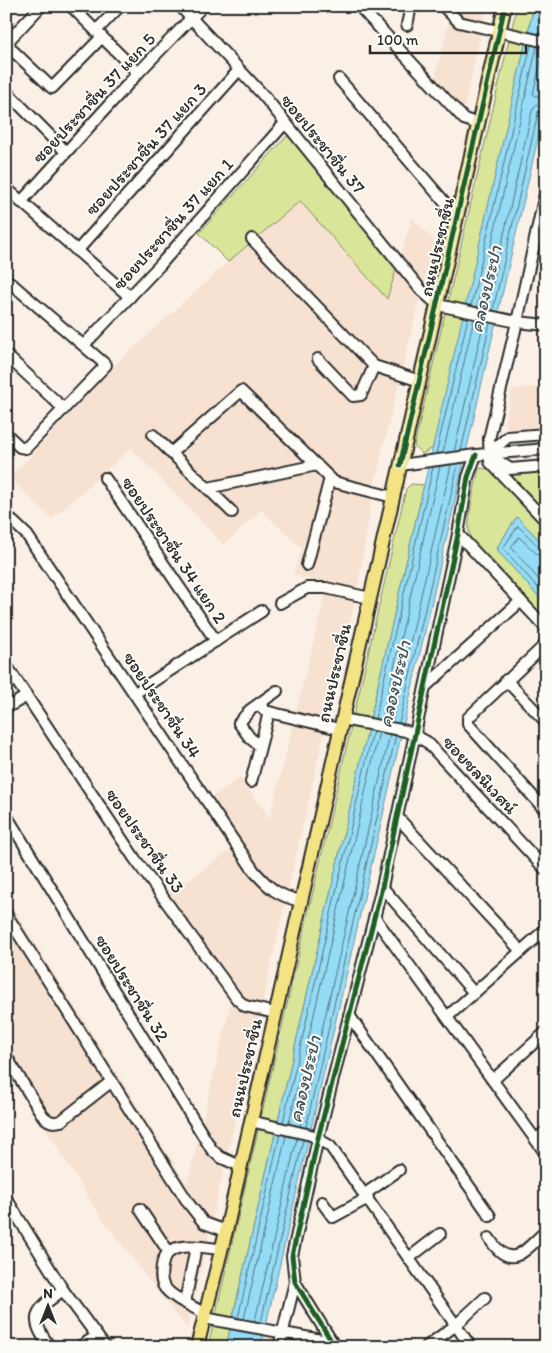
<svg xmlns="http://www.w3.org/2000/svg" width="552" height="1353" font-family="Itim,'Playpen Sans Thai',sans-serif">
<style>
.built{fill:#f7e2d1}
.green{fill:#d9e598;stroke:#828862}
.water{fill:#94dcf6;stroke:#6a95a5}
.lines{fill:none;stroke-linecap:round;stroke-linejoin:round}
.shore{stroke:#55727c;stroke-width:1}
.minor-casing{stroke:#2b2b2b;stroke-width:14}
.major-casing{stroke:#2b2b2b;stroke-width:16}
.minor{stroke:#fdfcf7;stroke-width:10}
.major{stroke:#f4e382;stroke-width:12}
.cycleway-casing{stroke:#fdfcf7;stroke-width:8}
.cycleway{stroke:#1b5e20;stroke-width:5}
.labels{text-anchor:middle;stroke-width:4;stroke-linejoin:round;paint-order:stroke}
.street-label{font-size:18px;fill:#2b2b2b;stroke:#fdfcf7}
.water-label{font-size:19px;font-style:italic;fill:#45575e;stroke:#fdfcf7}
</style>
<rect width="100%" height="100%" fill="#faf0e6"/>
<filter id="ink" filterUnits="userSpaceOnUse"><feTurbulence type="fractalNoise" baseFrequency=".02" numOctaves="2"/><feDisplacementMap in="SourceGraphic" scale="10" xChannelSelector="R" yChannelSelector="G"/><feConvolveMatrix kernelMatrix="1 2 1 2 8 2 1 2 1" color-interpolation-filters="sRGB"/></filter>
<g filter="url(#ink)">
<!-- built -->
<g class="built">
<path d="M453 6H487L461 122 434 82Z"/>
<path d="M300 201 387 298 412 218 434 240 375 481 357 591 187 1329 102 1219 6 1065V897L187 1184 234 990 168 894 231 850 203 804 240 777 270 818 328 583 293 575 302 549 261 510 224 545 131 448 52 519 10 478 116 364 228 262Z"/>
<path d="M546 386V429L513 431 507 428 505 420 512 389Z"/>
</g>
<!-- green -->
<g class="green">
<path d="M517 6H534L433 448 422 454 414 446Z"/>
<path d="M287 136H291L397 267 387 299 300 201 228 262 199 233Z"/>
<path d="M479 468 489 469 546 530V547L517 517 498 546V551L546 605V624C528 604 478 558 470 536 465 523 476 483 479 468Z"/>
<path d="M546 471V516L506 475Z"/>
<path d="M411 484 424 485 226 1347H208L406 489Z"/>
</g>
<!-- water -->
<g class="water">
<path d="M534 6H546V103L261 1347H226Z"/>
<path d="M517 517 546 547V605L498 551V546Z"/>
</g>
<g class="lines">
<!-- shore -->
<g class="shore">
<path d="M544 48 533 94 536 96 546 95"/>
<path d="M471 306 531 45"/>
<path d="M477 307 537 46"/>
<path d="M487 309 532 111 537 104 546 102"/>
<path d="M493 310 538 113 546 108"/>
<path d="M461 451 490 323"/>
<path d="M454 452 484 321"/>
<path d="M443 453 474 319"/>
<path d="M436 454 468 318"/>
<path d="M546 550 541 549 518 526 503 548 546 597"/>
<path d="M546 557 537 554 519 537 511 547 546 588"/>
<path d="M375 719 433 467"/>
<path d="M382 720 440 466"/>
<path d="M392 722 451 465"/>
<path d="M399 723 458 464"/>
<path d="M283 1122 373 731"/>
<path d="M289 1123 379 732"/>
<path d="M300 1126 390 734"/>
<path d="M306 1127 396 735"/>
<path d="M238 1318 280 1134"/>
<path d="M244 1319 286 1136"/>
<path d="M255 1321 297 1138"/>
<path d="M261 1322 303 1140"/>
</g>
<!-- minor casing -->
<g class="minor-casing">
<g id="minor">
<path d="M41 6 9 40 10 48 52 88 102 37"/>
<path d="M71 6 138 73"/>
<path d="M180 6 264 96 421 290 438 305 517 322 546 325"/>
<path d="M359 6 464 119 479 124"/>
<path d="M443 6 459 22 546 42"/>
<path d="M407 25 411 6"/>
<path d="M96 31 119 7"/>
<path d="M339 79 447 205 460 208"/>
<path d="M6 91 66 152"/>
<path d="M6 188 130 297"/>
<path d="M546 189 517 322 489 439 490 462 546 521"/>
<path d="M21 202 138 73 203 6"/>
<path d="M252 239 374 366 420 381"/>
<path d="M77 251 239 70"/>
<path d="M6 279 106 365 26 448 20 447 6 434"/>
<path d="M84 345 160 265 285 123"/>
<path d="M6 355 64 409"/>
<path d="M318 359 353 396 361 395 374 366"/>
<path d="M153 435 232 512"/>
<path d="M171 453 241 391 334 482 393 497"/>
<path d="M488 454 508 437 546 434"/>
<path d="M491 456 510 469 546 466"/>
<path d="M400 465 476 455 546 449"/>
<path d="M105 478 216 641"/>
<path d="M208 488 317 465"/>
<path d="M6 515 27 535 254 871C270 889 277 895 300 901"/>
<path d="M458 534 546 628"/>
<path d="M307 565 330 478"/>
<path d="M280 603 307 588H326L370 598"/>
<path d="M546 644 468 718V724L546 811"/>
<path d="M6 665 135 859 237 999 245 1006 275 1013"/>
<path d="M506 680 546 722"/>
<path d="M426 686 521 601"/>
<path d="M135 693 262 611"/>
<path d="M259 704 265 711 339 729"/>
<path d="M6 708 27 696"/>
<path d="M342 719 406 731 427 742 546 870"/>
<path d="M260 746 250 738 239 723 250 710 277 691"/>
<path d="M251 782 269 712"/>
<path d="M6 815 212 1150 220 1157 240 1166"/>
<path d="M398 818 521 951"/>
<path d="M382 887 474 993"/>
<path d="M6 914 189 1204 204 1223 226 1231"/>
<path d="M375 918 546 1154"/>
<path d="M349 1015 490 1216"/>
<path d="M447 1017 546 929"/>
<path d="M6 1056 43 1116C49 1122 53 1123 61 1121L112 1081"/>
<path d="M493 1080 546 1032"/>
<path d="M250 1121 311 1135 330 1146 471 1347"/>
<path d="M536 1140 546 1131"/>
<path d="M365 1194 399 1170"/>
<path d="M6 1198 63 1290 105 1347"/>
<path d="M322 1202 333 1217 368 1198"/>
<path d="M140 1209 168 1251"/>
<path d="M489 1238C511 1272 523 1252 546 1231"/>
<path d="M409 1258 440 1234"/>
<path d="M185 1302 196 1247"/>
<path d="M205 1314C193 1306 175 1300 165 1288 160 1282 161 1273 162 1266 166 1238 201 1248 221 1249"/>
<path d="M204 1318 332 1342 333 1344"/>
<path d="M332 1342 295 1282 292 1256 318 1138 382 887 458 534 468 477 476 455"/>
<path d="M50 1347C27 1316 36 1310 63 1290"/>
<path d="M79 1347 97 1336"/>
<path d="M279 1347 295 1282"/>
<path d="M426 1347 456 1325 485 1298"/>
</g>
</g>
<!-- major casing -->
<g class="major-casing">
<path id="major" d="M197 1347 226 1231 505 6"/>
</g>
<!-- minor -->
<use href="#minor" class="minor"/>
<!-- major -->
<use href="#major" class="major"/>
<!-- cycleway casing -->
<g class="cycleway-casing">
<g id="cycleway">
<path d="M400 465 505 6"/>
<path d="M332 1342 295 1282 292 1256 318 1138 382 887 458 534 468 477 476 455"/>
</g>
</g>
<!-- cycleway -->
<use href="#cycleway" class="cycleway"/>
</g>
</g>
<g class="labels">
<!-- street labels -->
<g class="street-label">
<text transform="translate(94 98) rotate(-47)" y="6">ซอยประชาชื่น 37 แยก 5</text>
<text transform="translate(323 144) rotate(51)" y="6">ซอยประชาชื่น 37</text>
<text transform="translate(146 149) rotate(-48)" y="6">ซอยประชาชื่น 37 แยก 3</text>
<text transform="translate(173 224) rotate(-48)" y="6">ซอยประชาชื่น 37 แยก 1</text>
<text transform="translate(437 247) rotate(-77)" y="6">ถนนประชาชื่น</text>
<text transform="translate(174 550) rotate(56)" y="6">ซอยประชาชื่น 34 แยก 2</text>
<text transform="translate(334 673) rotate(-77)" y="6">ถนนประชาชื่น</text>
<text transform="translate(162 705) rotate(56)" y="6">ซอยประชาชื่น 34</text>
<text transform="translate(480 775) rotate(47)" y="6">ซอยชลนิเวศน์</text>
<text transform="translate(145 841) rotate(55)" y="6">ซอยประชาชื่น 33</text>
<text transform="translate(132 988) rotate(58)" y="6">ซอยประชาชื่น 32</text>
<text transform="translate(245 1068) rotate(-77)" y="6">ถนนประชาชื่น</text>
</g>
<!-- water labels -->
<g class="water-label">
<text transform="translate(485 289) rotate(-77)" y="7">คลองประปา</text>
<text transform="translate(394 684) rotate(-77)" y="7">คลองประปา</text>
<text transform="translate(304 1079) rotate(-77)" y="7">คลองประปา</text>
</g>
</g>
<!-- margin -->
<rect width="552" height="1353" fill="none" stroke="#fdfcf7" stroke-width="25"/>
<rect x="12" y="12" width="527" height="1328" fill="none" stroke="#2b2b2b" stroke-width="2" filter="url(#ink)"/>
<!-- north arrow -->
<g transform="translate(48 1306)" stroke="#fdfcf7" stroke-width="4" paint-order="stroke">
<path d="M0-4L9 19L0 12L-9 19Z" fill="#2b2b2b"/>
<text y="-8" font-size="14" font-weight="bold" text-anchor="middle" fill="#2b2b2b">N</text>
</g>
<!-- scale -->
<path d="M370 45v8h156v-8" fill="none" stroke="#2b2b2b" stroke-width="2.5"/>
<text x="377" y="45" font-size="15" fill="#2b2b2b" stroke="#fdfcf7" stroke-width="4" paint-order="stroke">100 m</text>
</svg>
